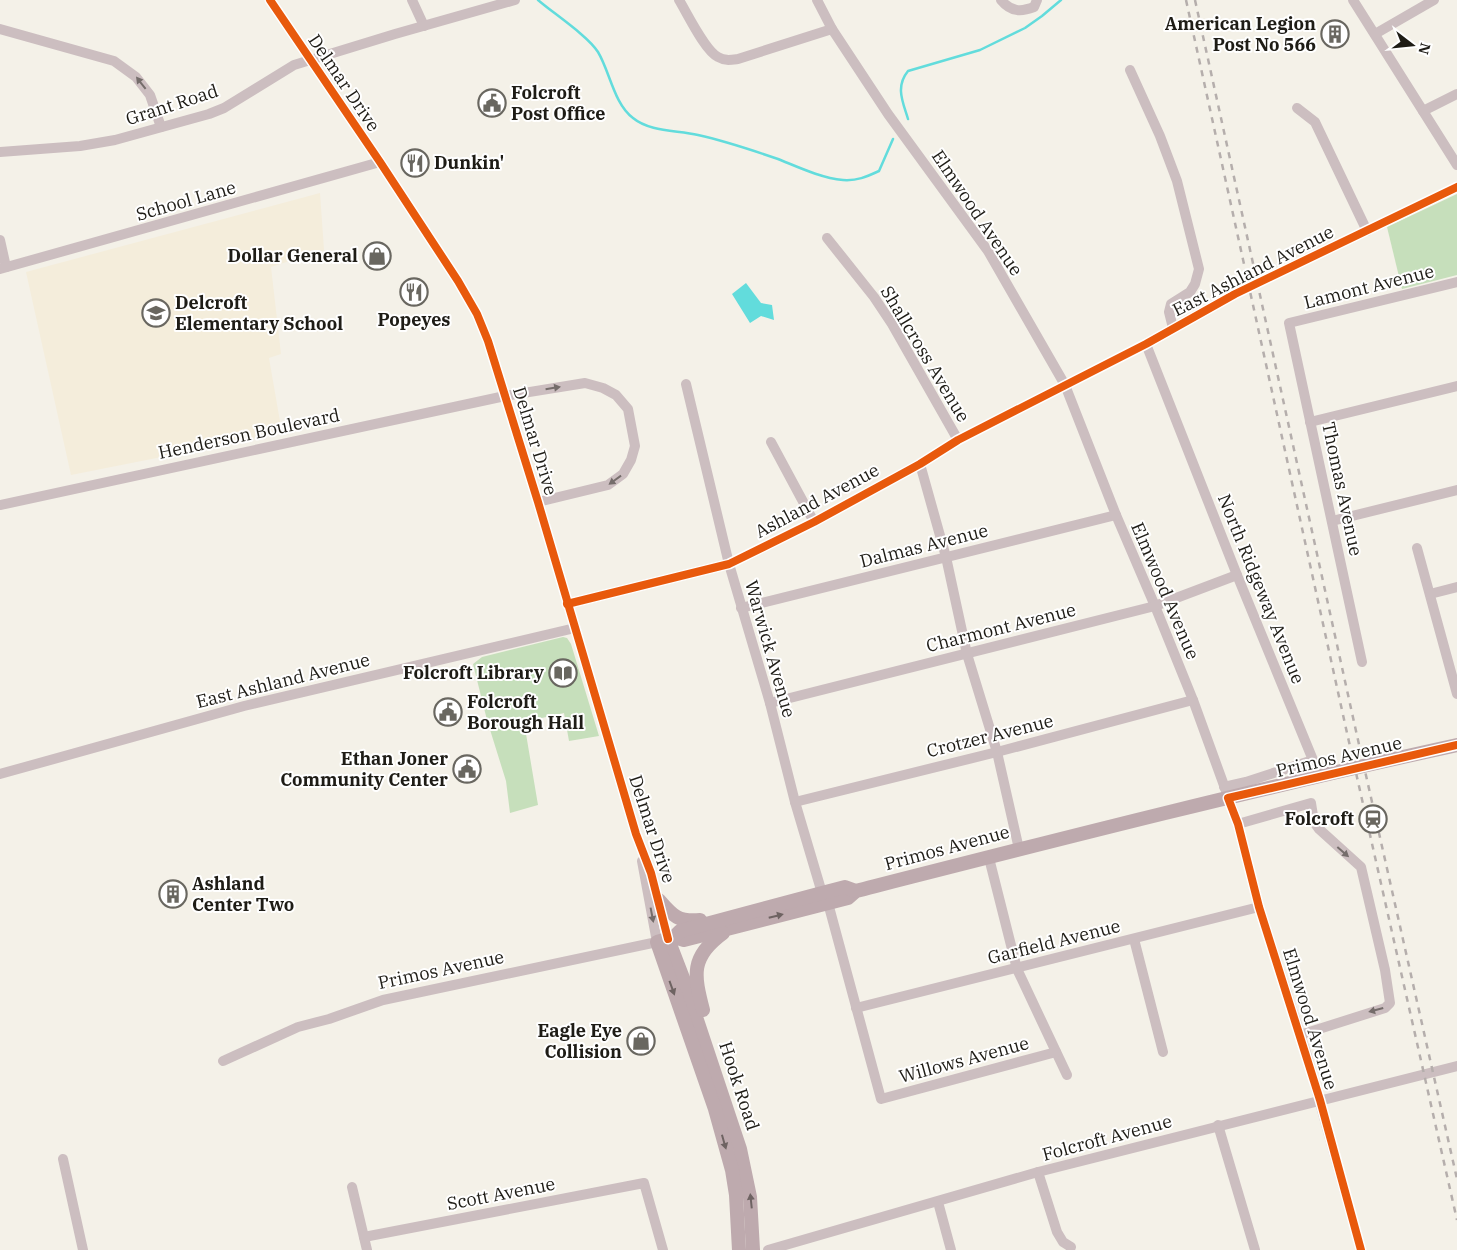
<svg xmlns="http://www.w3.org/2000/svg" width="1457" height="1250" font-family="'IBM Plex Serif',serif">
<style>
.built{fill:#f4eddb}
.green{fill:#c6dfbb}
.water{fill:#62dcdc}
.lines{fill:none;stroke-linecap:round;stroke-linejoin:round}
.stream{stroke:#62dcdc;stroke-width:2.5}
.minor{stroke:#ccbec0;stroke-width:10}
.major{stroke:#beaaae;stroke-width:14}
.rail{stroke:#b5aeac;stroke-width:2.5;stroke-dasharray:6 6;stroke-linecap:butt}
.cycleway-casing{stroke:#fff;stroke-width:11}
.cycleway{stroke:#e8590c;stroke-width:8}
.oneway{fill:#756d6b}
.oneway2{fill:#6e6362}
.labels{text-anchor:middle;stroke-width:4;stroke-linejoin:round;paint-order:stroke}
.poi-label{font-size:18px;font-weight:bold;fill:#1e1c16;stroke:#fff;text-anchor:end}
.street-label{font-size:18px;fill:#1e1c16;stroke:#fff}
</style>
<rect width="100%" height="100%" fill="#f4f1e8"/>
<!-- built -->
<path class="built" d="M320 193 324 250 271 267 281 354 269 358 282 433 71 475 26 272Z"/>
<!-- green -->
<g class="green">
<path d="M1457 194V275L1402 289 1387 227Z"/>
<path d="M563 637 567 638 571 644 599 736 569 741 564 713 524 722 538 805 510 813 506 781 487 720 473 664 482 657Z"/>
</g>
<!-- water -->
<path class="water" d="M746 283 761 303 772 305 774 320 761 316 750 323 732 294Z"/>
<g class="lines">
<!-- stream -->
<g class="stream">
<path d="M538 0C553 13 588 36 598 52 610 72 614 104 633 118 650 132 677 130 698 135 725 141 752 150 778 159 798 167 821 178 843 180 857 181 866 177 879 171L893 139"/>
<path d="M908 119C903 102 895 87 908 71L980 50 1025 28 1042 16 1061 0"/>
</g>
<!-- minor -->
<g class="minor">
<path d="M270 0 380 162 458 281 477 314 488 341 538 502 636 834 651 873 668 939"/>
<path d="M412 0 424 26"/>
<path d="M679 0C687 13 705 51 718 57 725 61 730 60 738 59L832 29"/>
<path d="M817 0 832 29 888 114 988 251 1065 385 1116 515 1155 606 1193 700 1238 824 1259 907 1307 1056 1361 1250"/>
<path d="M1001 0C1011 12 1021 12 1034 7L1037 0"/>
<path d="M1353 0 1457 165"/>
<path d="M0 29 114 61 136 77 150 95 161 127"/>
<path d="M1375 34 1434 0"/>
<path d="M1130 70 1160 136 1177 181 1199 269 1195 284 1190 292 1171 304 1169 312 1173 328"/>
<path d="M1297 108 1315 122 1367 231"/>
<path d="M1423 111 1457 94"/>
<path d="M0 152 80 146 115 140 209 114 224 108 294 65 395 34 515 0"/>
<path d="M827 238 874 297 892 324 958 440"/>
<path d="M0 240 6 267"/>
<path d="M0 269 380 162"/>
<path d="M1146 344 1237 575 1313 760 1246 782 1224 787"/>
<path d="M686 384 729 564 770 703 795 802 822 893"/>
<path d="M1310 422 1457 386"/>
<path d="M771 442 814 522"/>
<path d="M920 464 946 557 967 654 997 752 1019 849"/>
<path d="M0 505 505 396 585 383 603 388 616 395 628 409 635 446 631 460 623 474 608 485 538 502"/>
<path d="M1332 521 1457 490"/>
<path d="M1417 548 1457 694"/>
<path d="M1430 594 1457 587"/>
<path d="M567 604 729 564 814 522 920 464 958 440 1146 344 1235 294 1457 187"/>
<path d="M741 608 1116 515"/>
<path d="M1362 662 1289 323 1457 282"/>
<path d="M770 703 1155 606 1237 575"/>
<path d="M0 774 244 706 575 628"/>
<path d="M795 802 997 752 1193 700"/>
<path d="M1238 824 1311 803 1314 822 1319 829 1361 867 1385 970 1390 1003 1385 1008 1300 1035"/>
<path d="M989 858 1017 969 1067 1075"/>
<path d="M828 903 881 1099 1056 1052"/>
<path d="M1134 939 1163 1052"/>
<path d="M856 1008 1259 907"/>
<path d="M223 1061 298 1027 329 1019 383 1000 657 942 642 861"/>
<path d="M1218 1125 1255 1250"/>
<path d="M63 1159 83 1250"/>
<path d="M1038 1172 1057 1232 1063 1242 1071 1247"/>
<path d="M352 1187 367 1250"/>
<path d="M938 1202 951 1250"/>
<path d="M364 1237 644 1183 663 1250"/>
<path d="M768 1250 1038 1172 1457 1066"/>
</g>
<!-- major -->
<g class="major">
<path d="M659 900C673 916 678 922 700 920"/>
<path d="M674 937 684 940 848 898 856 891C1056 840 1255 789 1457 745"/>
<path d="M668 939 683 978 740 1149 750 1197 753 1250"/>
<path d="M703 1010C694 975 690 957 723 933"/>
<path d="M739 1250 736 1195 732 1170 715 1109 657 942 674 937 680 931 822 893 845 887 856 891"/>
</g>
<!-- rail -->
<g class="rail">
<path d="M1186 0 1347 733 1457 1220"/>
<path d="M1195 0 1356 731 1457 1179"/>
</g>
<!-- cycleway casing -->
<g class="cycleway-casing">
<g id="cycleway">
<path d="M270 0 380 162 458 281 477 314 488 341 538 502 636 834 651 873 668 939"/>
<path d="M567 604 729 564 814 522 920 464 958 440 1146 344 1235 294 1457 187"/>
<path d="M1361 1250 1320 1100 1259 907 1238 824 1228 798 1457 745"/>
</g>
</g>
<!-- cycleway -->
<use href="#cycleway" class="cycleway"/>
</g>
<!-- one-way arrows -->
<defs><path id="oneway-solid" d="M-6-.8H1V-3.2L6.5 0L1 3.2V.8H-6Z" transform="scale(1.25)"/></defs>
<g class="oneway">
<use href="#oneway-solid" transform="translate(141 83) rotate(-128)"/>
<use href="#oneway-solid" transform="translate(553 388) rotate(-9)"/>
<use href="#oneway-solid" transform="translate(615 480) rotate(144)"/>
<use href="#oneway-solid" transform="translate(1343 852) rotate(41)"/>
<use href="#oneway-solid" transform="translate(652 915) rotate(79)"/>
<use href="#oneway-solid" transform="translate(1376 1010) rotate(165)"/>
</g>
<g class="oneway2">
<use href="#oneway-solid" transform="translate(776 916) rotate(-14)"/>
<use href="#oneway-solid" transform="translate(672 988) rotate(70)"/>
<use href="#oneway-solid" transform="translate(724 1142) rotate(74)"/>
<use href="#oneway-solid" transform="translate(751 1201) rotate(-96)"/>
</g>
<!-- icons -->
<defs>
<g id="building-ring" transform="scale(1.4375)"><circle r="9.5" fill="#fff" stroke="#696760" stroke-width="1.5"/><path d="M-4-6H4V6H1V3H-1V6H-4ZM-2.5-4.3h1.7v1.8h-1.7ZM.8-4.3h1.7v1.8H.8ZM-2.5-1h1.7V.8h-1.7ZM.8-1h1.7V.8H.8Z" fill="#696760"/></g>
<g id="civic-ring" transform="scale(1.4375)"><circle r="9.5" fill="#fff" stroke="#696760" stroke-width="1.5"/><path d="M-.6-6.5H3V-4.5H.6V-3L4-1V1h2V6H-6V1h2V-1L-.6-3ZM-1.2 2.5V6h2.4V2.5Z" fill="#696760"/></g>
<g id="restaurant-ring" transform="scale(1.4375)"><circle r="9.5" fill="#fff" stroke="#696760" stroke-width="1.5"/><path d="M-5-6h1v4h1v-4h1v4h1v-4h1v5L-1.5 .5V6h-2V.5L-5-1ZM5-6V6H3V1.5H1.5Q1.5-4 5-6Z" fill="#696760"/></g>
<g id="shop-ring" transform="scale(1.4375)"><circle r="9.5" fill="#fff" stroke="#696760" stroke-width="1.5"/><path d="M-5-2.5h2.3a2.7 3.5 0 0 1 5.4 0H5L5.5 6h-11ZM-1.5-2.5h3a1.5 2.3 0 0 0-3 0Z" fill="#696760"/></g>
<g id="school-ring" transform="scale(1.4375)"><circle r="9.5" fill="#fff" stroke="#696760" stroke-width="1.5"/><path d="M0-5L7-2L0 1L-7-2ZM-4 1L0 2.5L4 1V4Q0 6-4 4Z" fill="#696760"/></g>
<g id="library-ring" transform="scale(1.4375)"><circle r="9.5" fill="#fff" stroke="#696760" stroke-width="1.5"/><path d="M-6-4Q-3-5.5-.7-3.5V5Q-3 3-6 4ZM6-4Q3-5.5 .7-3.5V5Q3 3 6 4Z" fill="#696760"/></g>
<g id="station-ring" transform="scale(1.4375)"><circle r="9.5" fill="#fff" stroke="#696760" stroke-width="1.5"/><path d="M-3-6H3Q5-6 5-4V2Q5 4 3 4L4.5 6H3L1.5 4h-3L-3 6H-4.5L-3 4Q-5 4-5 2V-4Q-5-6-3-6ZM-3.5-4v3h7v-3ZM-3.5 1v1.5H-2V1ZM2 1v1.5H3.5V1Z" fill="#696760"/></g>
</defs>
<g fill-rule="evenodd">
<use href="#building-ring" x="1335" y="34"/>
<use href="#civic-ring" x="492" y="103"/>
<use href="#restaurant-ring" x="415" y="163"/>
<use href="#shop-ring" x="377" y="256"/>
<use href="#restaurant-ring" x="414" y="292"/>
<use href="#school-ring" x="156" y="313"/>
<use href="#library-ring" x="563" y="673"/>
<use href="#civic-ring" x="448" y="712"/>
<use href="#civic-ring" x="467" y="769"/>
<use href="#station-ring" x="1373" y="819"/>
<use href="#building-ring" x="173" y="894"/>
<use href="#shop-ring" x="641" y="1041"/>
</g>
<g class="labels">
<!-- poi labels -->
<g class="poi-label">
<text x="1316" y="30">American Legion<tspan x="1316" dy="21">Post No 566</tspan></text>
<text x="511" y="99" text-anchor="start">Folcroft<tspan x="511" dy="21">Post Office</tspan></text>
<text x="434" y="169" text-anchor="start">Dunkin'</text>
<text x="358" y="262">Dollar General</text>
<text x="175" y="309" text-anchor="start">Delcroft<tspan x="175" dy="21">Elementary School</tspan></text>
<text x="414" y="326" text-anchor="middle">Popeyes</text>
<text x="544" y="679">Folcroft Library</text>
<text x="467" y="708" text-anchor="start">Folcroft<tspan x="467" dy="21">Borough Hall</tspan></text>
<text x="448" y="765">Ethan Joner<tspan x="448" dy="21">Community Center</tspan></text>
<text x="1354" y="825">Folcroft</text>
<text x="192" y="890" text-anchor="start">Ashland<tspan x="192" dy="21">Center Two</tspan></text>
<text x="622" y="1037">Eagle Eye<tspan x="622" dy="21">Collision</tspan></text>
</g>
<!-- street labels -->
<g class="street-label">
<text transform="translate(344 83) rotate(56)" y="6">Delmar Drive</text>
<text transform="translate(172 105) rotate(-18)" y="6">Grant Road</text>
<text transform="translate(186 201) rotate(-16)" y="6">School Lane</text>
<text transform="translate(977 213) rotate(56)" y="6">Elmwood Avenue</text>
<text transform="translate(1253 271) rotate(-27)" y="6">East Ashland Avenue</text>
<text transform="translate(1369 287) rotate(-14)" y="6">Lamont Avenue</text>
<text transform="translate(925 354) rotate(59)" y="6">Shallcross Avenue</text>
<text transform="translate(249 434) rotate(-12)" y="6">Henderson Boulevard</text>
<text transform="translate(535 441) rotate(73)" y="6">Delmar Drive</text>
<text transform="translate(1342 489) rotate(78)" y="6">Thomas Avenue</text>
<text transform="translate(817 501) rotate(-28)" y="6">Ashland Avenue</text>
<text transform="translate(924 546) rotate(-14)" y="6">Dalmas Avenue</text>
<text transform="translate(1261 589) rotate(68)" y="6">North Ridgeway Avenue</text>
<text transform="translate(1165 591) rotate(67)" y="6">Elmwood Avenue</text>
<text transform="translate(1001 628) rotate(-14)" y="6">Charmont Avenue</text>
<text transform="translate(770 649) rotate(74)" y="6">Warwick Avenue</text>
<text transform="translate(283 681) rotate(-14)" y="6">East Ashland Avenue</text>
<text transform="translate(990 736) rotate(-14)" y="6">Crotzer Avenue</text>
<text transform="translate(1339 757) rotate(-13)" y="6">Primos Avenue</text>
<text transform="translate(652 829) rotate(72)" y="6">Delmar Drive</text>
<text transform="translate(947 848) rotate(-15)" y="6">Primos Avenue</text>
<text transform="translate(1054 942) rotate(-14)" y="6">Garfield Avenue</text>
<text transform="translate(441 970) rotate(-12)" y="6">Primos Avenue</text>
<text transform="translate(1310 1019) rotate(73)" y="6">Elmwood Avenue</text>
<text transform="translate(964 1060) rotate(-15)" y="6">Willows Avenue</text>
<text transform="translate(739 1086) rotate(72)" y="6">Hook Road</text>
<text transform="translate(1107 1138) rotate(-15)" y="6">Folcroft Avenue</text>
<text transform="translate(501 1194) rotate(-11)" y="6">Scott Avenue</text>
</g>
</g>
<!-- north arrow -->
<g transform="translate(1412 45) rotate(106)" stroke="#ffffff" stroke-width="4" paint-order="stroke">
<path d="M0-4L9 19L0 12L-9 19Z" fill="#1e1c16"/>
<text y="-8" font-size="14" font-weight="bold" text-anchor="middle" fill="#1e1c16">N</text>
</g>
</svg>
